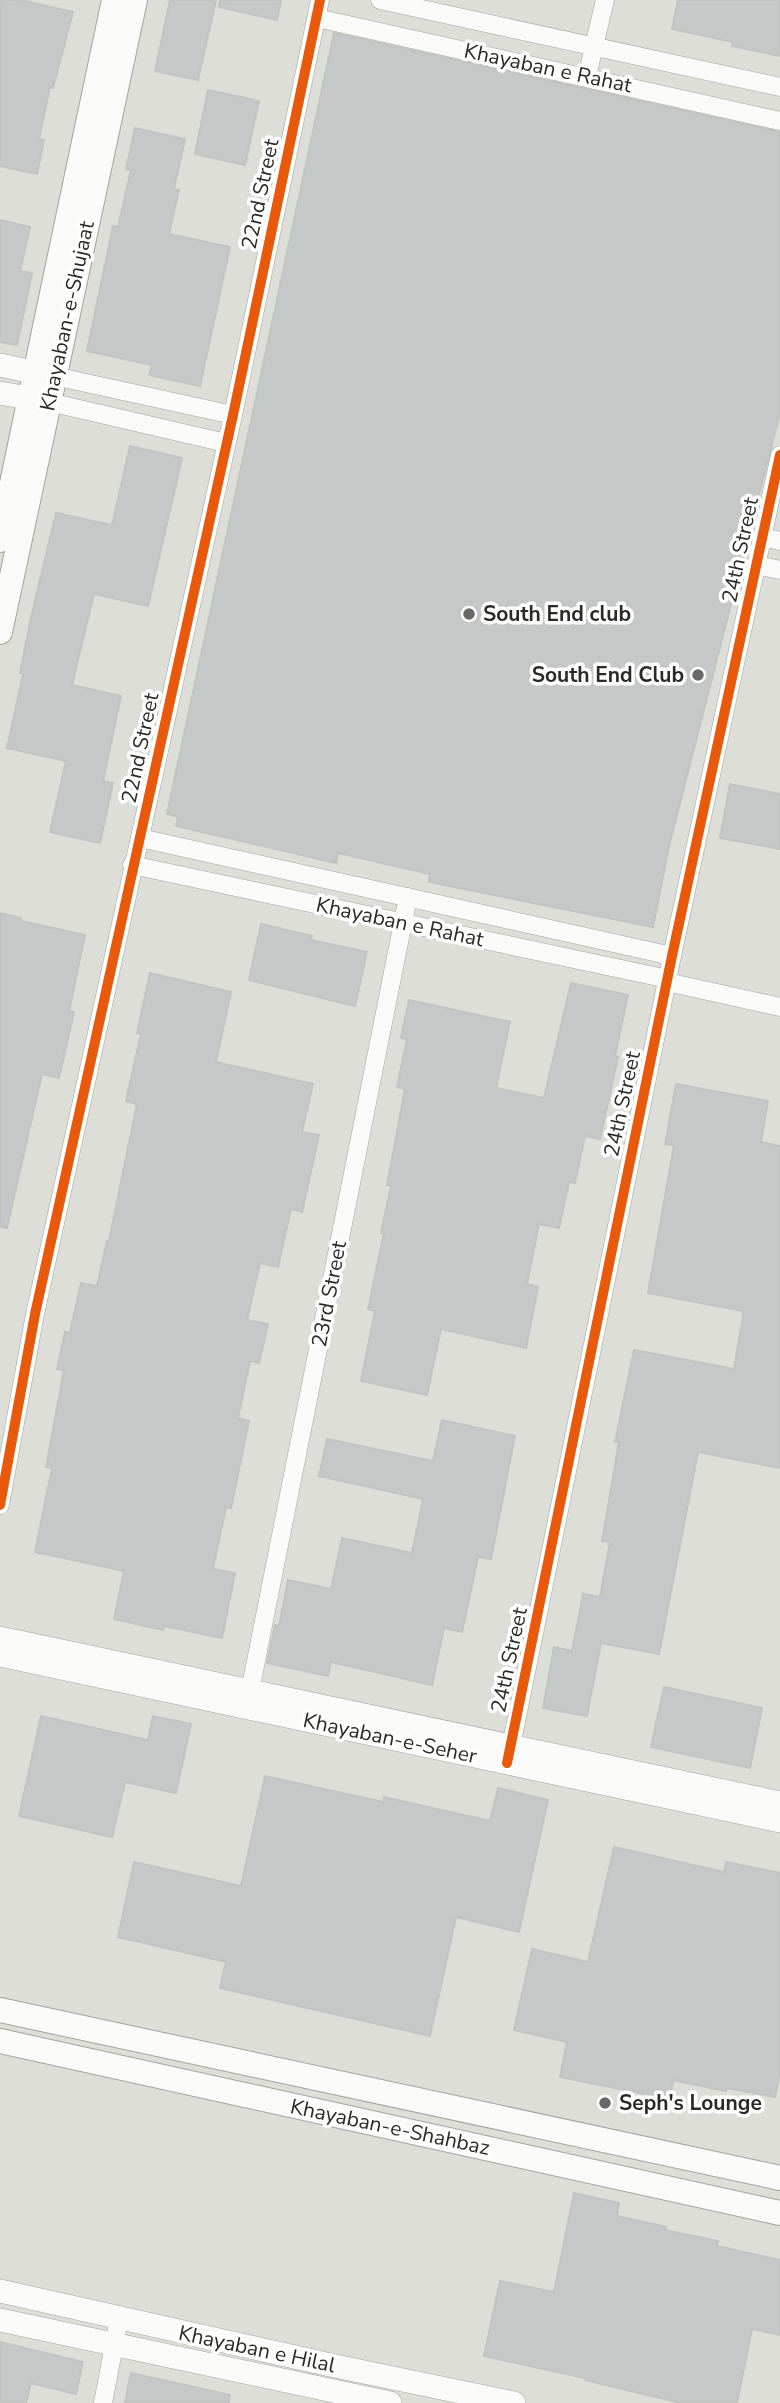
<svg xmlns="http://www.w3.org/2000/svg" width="780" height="2403" font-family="'Nunito Sans',sans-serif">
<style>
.building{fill:#c6c7c7;stroke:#c2c4c2;stroke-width:2}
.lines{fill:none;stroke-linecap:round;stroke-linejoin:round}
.minor-casing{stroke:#a3a39f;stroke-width:19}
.tertiary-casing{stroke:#a3a39f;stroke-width:24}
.secondary-casing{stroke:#a3a39f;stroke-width:26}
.minor{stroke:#fafaf9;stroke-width:18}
.tertiary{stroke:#fafaf9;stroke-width:23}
.secondary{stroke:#fafaf9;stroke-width:24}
.cycleway-casing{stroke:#fff;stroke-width:15}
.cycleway{stroke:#e8590c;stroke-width:10}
.poi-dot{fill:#696965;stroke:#fff;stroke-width:2.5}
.labels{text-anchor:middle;stroke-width:7;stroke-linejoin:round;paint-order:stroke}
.street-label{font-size:21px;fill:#2a2a26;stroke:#fff}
.poi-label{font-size:21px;font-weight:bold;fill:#2a2a26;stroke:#fff;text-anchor:start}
</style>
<rect width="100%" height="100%" fill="#deded9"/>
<!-- building -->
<g class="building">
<path d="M0 0H20L73 12 53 88 50 87 39 139 44 140 37 174 0 166Z"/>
<path d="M170 0H216L198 80 155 71Z"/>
<path d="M220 0H281L277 20 219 7Z"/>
<path d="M678 0H780V56L732 46 733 42 672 29Z"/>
<path d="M334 33 780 132V413L669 846 653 927 429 882 430 874 338 853 336 863 176 826 178 817 167 814Z"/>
<path d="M208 90 259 101 245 165 195 154Z"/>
<path d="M135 128 185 139 174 189 179 190 169 234 230 247 200 386 149 375 152 365 87 351 113 226 118 227 131 170 126 169Z"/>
<path d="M0 220 30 227 20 271 32 273 17 345 0 342Z"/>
<path d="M130 446 182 458 148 606 94 594 72 685 121 696 103 781 113 783 100 843 50 832 66 761 7 748 23 674 20 673 30 622 56 513 112 525Z"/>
<path d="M730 784 780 794V849L720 838Z"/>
<path d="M0 913 21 918V921L85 935 69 1011 74 1012 59 1078 42 1074 7 1228 0 1227Z"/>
<path d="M261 924 312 936 311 940 367 952 355 1006 249 980Z"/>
<path d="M150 973 231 992 216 1062 313 1084 302 1132 319 1135 302 1212 291 1209 278 1267 260 1263 247 1320 268 1324 259 1363 250 1361 238 1418 249 1421 231 1508 226 1507 213 1569 235 1573 222 1638 164 1626 163 1630 114 1619 124 1571 35 1552 52 1468 46 1467 64 1370 57 1369 65 1332 70 1333 81 1283 97 1286 107 1241H109L137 1104 126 1101 141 1034 137 1033Z"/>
<path d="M571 983 628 995 615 1056 618 1057 600 1139 585 1136 575 1183 569 1182 559 1228 539 1224 527 1284 538 1287 526 1348 441 1329 427 1395 361 1381 375 1311 368 1309 384 1233H381L391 1186 387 1185 405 1089 397 1087 407 1039 401 1038 409 1000 510 1022 496 1088 544 1098Z"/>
<path d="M676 1084 768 1101 761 1142 780 1146V1468L698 1452 659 1654 601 1643 587 1716 543 1708 554 1647 572 1651 583 1594 600 1597 610 1542 602 1541 619 1442H615L634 1350 734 1369 743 1316V1311L648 1293 674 1145 665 1144Z"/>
<path d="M442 1420 515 1436 491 1559 478 1557 462 1632 444 1628 432 1685 331 1662 328 1676 267 1663 275 1625 279 1626 288 1580 331 1589 342 1538 412 1553 423 1499 319 1476 327 1439 433 1461Z"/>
<path d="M664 1687 762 1708 750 1768 651 1747Z"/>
<path d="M41 1716 148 1740 153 1716 191 1724 176 1793 125 1782 112 1837 19 1816Z"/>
<path d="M265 1776 383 1802 384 1797 490 1821 498 1788 548 1800 519 1932 456 1917 430 2036 220 1988 226 1962 118 1937 134 1862 241 1886Z"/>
<path d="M614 1847 724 1872 726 1862 780 1873V2072L775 2097 727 2088 726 2091 673 2080 670 2099 560 2077 567 2042 514 2030 532 1949 588 1962Z"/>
<path d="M574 2193 619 2203 617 2216 666 2227 665 2230 718 2241 717 2246 780 2260V2335L752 2329 737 2403H681L585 2380V2378L484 2356 500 2281 554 2292Z"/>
<path d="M0 2342 83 2362 76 2394 31 2383 26 2403H0Z"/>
<path d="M131 2373 230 2395 229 2403H125Z"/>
</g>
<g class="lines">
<!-- minor casing -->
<g class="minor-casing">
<g id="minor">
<path d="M380 0 780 87"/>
<path d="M317 18 780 121"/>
<path d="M587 76 605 0"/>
<path d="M54 376 233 415"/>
<path d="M49 402 226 443"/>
<path d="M762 537 780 541"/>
<path d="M756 565 780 570"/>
<path d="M140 838 672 956"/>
<path d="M132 865 668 979"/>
<path d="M667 982 780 1007"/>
<path d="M0 1505 35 1314 233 415 320 0"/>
<path d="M250 1691 408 897"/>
<path d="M509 1756 672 956 780 455"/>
<path d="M103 2403 119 2319"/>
</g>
</g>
<!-- tertiary casing -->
<g class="tertiary-casing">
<g id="tertiary">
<path d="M0 365 52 376"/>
<path d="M0 393 46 401"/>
<path d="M0 1638 780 1803"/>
<path d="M0 1655 780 1821"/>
<path d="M0 2291 335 2366 514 2403"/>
<path d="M0 2320 390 2403"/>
</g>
</g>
<!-- secondary casing -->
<g class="secondary-casing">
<g id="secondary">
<path d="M0 540 114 0"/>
<path d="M0 632 135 0"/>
<path d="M0 2010 780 2178"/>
<path d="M0 2041 780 2213"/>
</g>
</g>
<!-- minor -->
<use href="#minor" class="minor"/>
<!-- tertiary -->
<use href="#tertiary" class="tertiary"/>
<!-- secondary -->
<use href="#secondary" class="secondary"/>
<!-- cycleway casing -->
<g class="cycleway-casing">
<g id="cycleway">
<path d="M0 1505 35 1314 233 415 320 0"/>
<path d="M507 1763 672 956 780 455"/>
</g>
</g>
<!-- cycleway -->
<use href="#cycleway" class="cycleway"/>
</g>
<!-- markers -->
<g class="poi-dot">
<circle cx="469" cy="614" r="7"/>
<circle cx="698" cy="675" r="7"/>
<circle cx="605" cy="2103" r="7"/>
</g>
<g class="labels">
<!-- street labels -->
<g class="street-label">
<text transform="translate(548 68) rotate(12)" y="7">Khayaban e Rahat</text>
<text transform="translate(260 194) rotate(-78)" y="7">22nd Street</text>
<text transform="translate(67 316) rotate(-78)" y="7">Khayaban-e-Shujaat</text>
<text transform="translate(740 550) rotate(-78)" y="7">24th Street</text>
<text transform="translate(140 748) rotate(-78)" y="7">22nd Street</text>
<text transform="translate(400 922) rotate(12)" y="7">Khayaban e Rahat</text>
<text transform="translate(622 1104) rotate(-78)" y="7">24th Street</text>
<text transform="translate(329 1294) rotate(-79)" y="7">23rd Street</text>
<text transform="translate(509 1660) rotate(-78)" y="7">24th Street</text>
<text transform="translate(390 1738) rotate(12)" y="7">Khayaban-e-Seher</text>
<text transform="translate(390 2127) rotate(12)" y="7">Khayaban-e-Shahbaz</text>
<text transform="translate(257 2349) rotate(12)" y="7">Khayaban e Hilal</text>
</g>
<!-- poi labels -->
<g class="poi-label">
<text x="483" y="621">South End club</text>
<text x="684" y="682" text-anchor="end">South End Club</text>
<text x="619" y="2110">Seph's Lounge</text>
</g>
</g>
</svg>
